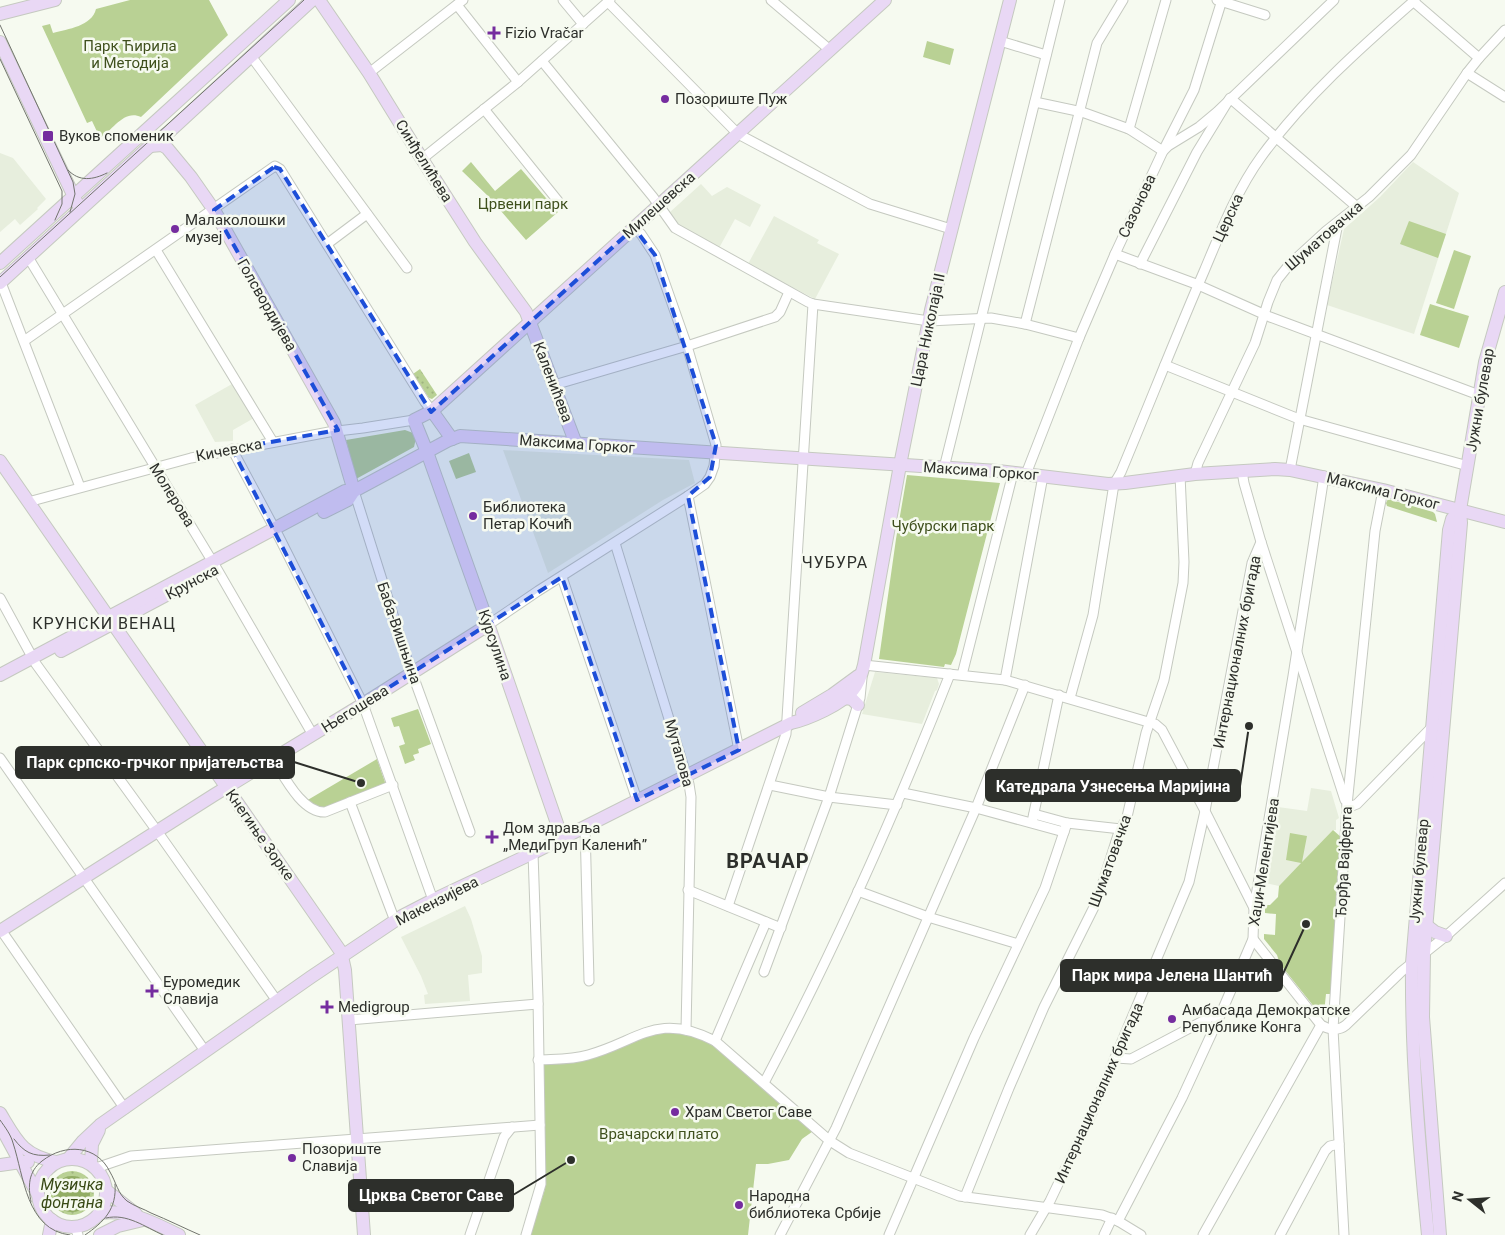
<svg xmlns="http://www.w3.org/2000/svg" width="1505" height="1235" font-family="Roboto,sans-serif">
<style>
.built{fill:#e7eedd}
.grass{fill:url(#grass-dots)}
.green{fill:#b9d194}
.water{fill:#92ad65}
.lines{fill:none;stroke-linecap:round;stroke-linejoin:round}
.street-casing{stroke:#c5c9c0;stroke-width:11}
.secondary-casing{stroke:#c5c9c0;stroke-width:14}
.street{stroke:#fff;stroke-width:9}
.secondary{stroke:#e9d8f5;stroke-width:12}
.tram{stroke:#72746e;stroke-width:1}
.marked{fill:#1d4ed8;fill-opacity:0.2;stroke:#1d4ed8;stroke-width:4;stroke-dasharray:10 6;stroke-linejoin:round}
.poi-dot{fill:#752c9f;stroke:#f6faf0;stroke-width:2}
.labels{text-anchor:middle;stroke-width:5;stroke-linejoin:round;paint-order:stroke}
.poi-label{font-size:15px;fill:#2d2f2b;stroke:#f6faf0;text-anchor:start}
.park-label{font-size:15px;fill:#3f501d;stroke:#f6faf0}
.street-label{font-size:15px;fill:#2d2f2b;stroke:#f6faf0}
.neighbourhood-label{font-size:16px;letter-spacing:1px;fill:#2d2f2b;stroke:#f6faf0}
.water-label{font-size:16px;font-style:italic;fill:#384915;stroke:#f6faf0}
.district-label{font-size:20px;font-weight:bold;letter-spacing:1px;fill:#2d2f2b;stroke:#f6faf0}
.leader{fill:none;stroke:#2d2f2b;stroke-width:2}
.callout-dot{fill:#2d2f2b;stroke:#f6faf0;stroke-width:2}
.callout{fill:#2d2f2b;stroke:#2d2f2b;stroke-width:2}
.callout-label{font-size:16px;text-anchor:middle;font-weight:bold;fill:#fff}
</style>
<defs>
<pattern id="grass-dots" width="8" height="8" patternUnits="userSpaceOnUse" patternTransform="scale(1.25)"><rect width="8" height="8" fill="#b9d194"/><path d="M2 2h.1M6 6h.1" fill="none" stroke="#9fb480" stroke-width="1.8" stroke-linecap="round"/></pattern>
</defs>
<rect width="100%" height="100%" fill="#f6faf0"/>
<!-- built -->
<g class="built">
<path d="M0 153 13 158 46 199 37 208 38 209 20 225 15 219 0 232Z"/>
<path d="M1413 162 1459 193 1414 334 1327 305 1344 229 1380 197Z"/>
<path d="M701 184 712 196 727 187 761 205 750 227 735 219 719 248 684 230 669 213Z"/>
<path d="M774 216 819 240 817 243 839 254 815 299 748 264Z"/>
<path d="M232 384 254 418 233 430V441L215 442 195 405Z"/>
<path d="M503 450 689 460 695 483 663 500 548 573Z"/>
<path d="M875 672 937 678 939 684 937 690 935 691 922 724 862 714Z"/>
<path d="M1311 788 1331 791 1339 818 1336 820V830H1333L1279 886 1266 883 1278 807 1307 811Z"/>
<path d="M465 906 471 919 482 956V973L468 975 470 1001 425 1004 424 995 428 994 421 976 401 937Z"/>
</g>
<!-- grass -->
<g class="grass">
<path d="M420 369 437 395 432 399 429 398 413 374Z"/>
<circle cx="72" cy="1193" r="22"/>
</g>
<!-- green -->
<g class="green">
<path d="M130 0H209L228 35 141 117C124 109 113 130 100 138L92 121 87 123 42 26 50 24 53 33C68 29 92 26 96 9Z"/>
<path d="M927 41 954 49 950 65 923 57Z"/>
<path d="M471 162 495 191 521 169 558 212 526 240 488 196 462 171Z"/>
<path d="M1409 221 1446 234 1438 258 1400 244Z"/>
<path d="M1454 250 1471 256 1454 309 1436 303Z"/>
<path d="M1430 304 1469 316 1459 348 1420 335Z"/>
<path d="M405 430 413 433 416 438 414 447 356 479 346 440Z"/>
<path d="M469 453 476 472 456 479 449 461Z"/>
<path d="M907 475 1000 483 956 654 951 665 945 664 944 667 879 659 896 539Z"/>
<path d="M1388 499 1433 512 1435 514 1437 522 1387 506 1386 503Z"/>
<path d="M418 709 431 744 418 749 419 753 413 755 415 760 405 764 399 746 405 744 399 726 394 727 391 718Z"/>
<path d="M377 759 386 785 322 809 306 801Z"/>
<path d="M1333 830 1342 838 1333 994H1326L1324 1013H1319L1280 964 1277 955 1264 939V934L1275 935 1276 914 1265 913V905H1270L1278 897 1279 886 1301 863 1286 860 1290 833 1307 836 1302 862Z"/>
<path d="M664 1028 705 1036 816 1129 802 1139 789 1160 768 1164H756L748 1235H530L545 1189 543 1060 578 1057Z"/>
</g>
<!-- water -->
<circle class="water" cx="72" cy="1194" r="18"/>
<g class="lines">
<!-- street casing -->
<g class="street-casing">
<g id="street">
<path d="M563 0 583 24"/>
<path d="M771 0 830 50"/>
<path d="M1217 0 1265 15"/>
<path d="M1413 1 1479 58"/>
<path d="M608 2 738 134 870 204 951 229"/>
<path d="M457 5 518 82"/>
<path d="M1000 41 1046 55"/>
<path d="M251 56 407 268"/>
<path d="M542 61 653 197 675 228 808 302 813 304 929 321 991 318 1025 324 1079 338"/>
<path d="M369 73 463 0"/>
<path d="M1467 73 1505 97"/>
<path d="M1035 102 1082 112 1129 129 1163 151"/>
<path d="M484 109 558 201"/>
<path d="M1129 129 1166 0"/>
<path d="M1165 147 1194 90 1222 0"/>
<path d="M422 159 518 82 610 0"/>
<path d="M327 244 367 214"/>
<path d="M156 250 273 442"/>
<path d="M1115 254 1196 284 1270 317 1479 395"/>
<path d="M28 257 217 569 313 735"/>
<path d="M1140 264 1197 152 1230 98 1357 207"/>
<path d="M0 280 80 487"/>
<path d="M1025 324 1097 43 1123 0"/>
<path d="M24 341 275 166 280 169 425 402 432 411"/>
<path d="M1165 365 1299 419 1468 466"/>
<path d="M554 385 687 346 775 317 780 312 789 292"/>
<path d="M232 449 278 535 363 704 433 900"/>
<path d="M944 468 1060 0"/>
<path d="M1290 470 1338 223"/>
<path d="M1242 471 1244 483 1261 542 1345 800"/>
<path d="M1026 474 1079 338 1115 254 1163 151 1168 146 1199 127 1217 112 1334 0"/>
<path d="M1195 474 1198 463 1255 343 1268 302 1277 280 1289 265 1326 231 1369 197 1411 155 1467 73 1479 58 1505 30"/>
<path d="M354 491 407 659 470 832"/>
<path d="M688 496 739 750"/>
<path d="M28 502 191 458 329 432 363 428 414 420"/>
<path d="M615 543 689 784 691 797 686 1030"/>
<path d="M562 577 637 800"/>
<path d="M0 598 36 664 157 831 277 1001"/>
<path d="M488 625 538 591 688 496 705 484 710 477 714 466 716 445 687 346 655 255 641 234 634 228"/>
<path d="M864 665 1005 680 1155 724 1162 730 1205 811 1254 908"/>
<path d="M962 675 1013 473"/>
<path d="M1005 680 1043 476"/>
<path d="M1070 698 1093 615 1114 484 1121 472C1149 405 1176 336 1205 269 1221 231 1237 190 1261 157 1304 98 1360 48 1415 0"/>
<path d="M0 758 205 1051"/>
<path d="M273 759C284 776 302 813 325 812L393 785"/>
<path d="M770 785 829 797 897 805"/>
<path d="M903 793 976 808 1064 832"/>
<path d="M350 802 395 921"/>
<path d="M1347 805 1352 806 1357 804 1432 727"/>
<path d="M1034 814 1067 823 1121 829"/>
<path d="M1032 822 1059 695"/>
<path d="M585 826 589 981"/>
<path d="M688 890 781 928"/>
<path d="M858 891 928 917 1018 944"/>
<path d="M728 906 786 734 813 304"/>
<path d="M1 930 125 1109"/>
<path d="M1253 939 1321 1025C1329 1030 1339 1031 1346 1025L1402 971 1446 936 1505 883"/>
<path d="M764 972 829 797 860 698 862 678"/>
<path d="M349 1020 538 1004"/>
<path d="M715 1041 766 922"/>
<path d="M1116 1058 1131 1059 1222 1011"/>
<path d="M538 1060C555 1059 572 1060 588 1055 639 1041 657 1011 715 1041L830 1141 849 1153 959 1196 1102 1215 1118 1221 1141 1235"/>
<path d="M764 1083C834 951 895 814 950 674"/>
<path d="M96 1168 131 1156 540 1125"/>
<path d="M965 1197 1009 1088 1044 1007 1097 901 1118 835 1127 817 1146 733 1164 680 1183 583 1184 562 1180 475"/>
<path d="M1118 1221 1182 1098 1222 1011 1253 939 1254 908 1293 676 1324 476"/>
<path d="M76 1230 78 1235"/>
<path d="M470 1235 504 1137 512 1127"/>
<path d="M526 1235 541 1184 538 998 533 853"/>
<path d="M780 1235 836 1128 976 808 1025 685"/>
<path d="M889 1235 974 1038 1045 888 1067 823"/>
<path d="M1030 1235 1050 1201 1091 1115 1189 882 1205 811 1252 563 1261 542"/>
<path d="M1104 1235 1112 1218"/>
<path d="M1203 1235 1321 1025"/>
<path d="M1280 1235 1325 1151 1330 1146 1339 1144"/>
<path d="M1344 1235 1333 1029 1347 805 1375 531 1383 490"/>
</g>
</g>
<!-- secondary casing -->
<g class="secondary-casing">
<g id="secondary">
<path d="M319 0 369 73 422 159 475 242 526 312 576 444"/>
<path d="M0 14 55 0"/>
<path d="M0 42 77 203"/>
<path d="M150 146 162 145 167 148 191 177 214 210 334 423 354 491"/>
<path d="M0 263 289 0"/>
<path d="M0 283 150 146 170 131 312 0"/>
<path d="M432 411 452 439"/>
<path d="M0 461 341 952 345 970 364 1235"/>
<path d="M324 512 348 500 354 491"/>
<path d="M61 651 187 584"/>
<path d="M0 675 345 491H354L447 441 460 436 998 471 1108 484 1125 483 1195 474 1275 469 1290 470 1383 490 1505 522"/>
<path d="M845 698 852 699 858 705"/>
<path d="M802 713 832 695 858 676"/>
<path d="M562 838 485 615 427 452 414 420 432 411 885 0"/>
<path d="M1426 925 1435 932 1446 936"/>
<path d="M0 931 214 795 363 704 488 625"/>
<path d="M0 1113C17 1141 22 1155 56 1162"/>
<path d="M0 1125 38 1195"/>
<path d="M69 1158 83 1141 100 1125 311 977 402 916 433 900 533 853 791 723C808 719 843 704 853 690 859 683 862 673 864 665L900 465 931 310 1010 0"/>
<circle cx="72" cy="1193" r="34"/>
<path d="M91 1163 92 1144 99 1130"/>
<path d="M0 1165 21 1162H28"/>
<path d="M107 1191 136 1214"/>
<path d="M100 1213C129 1209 154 1223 179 1235"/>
<path d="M49 1235 52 1220"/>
<path d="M100 1235 118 1226 143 1220"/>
<path d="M1428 1235C1419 1145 1411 1054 1412 963L1449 530 1452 519 1460 510"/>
<path d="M1440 1235 1423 1017 1424 953 1461 523 1460 510 1485 362 1505 292"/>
</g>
</g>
<!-- street -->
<use href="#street" class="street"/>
<!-- secondary -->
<use href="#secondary" class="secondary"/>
<!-- tram -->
<g class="tram">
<path d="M0 25 73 182 75 194 70 212"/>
<path d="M0 59 62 191V204L55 220"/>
<path d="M68 170C79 182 93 180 107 173"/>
<path d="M0 277 304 0"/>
<path d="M0 1120C5 1127 11 1135 13 1143 24 1176 26 1230 70 1235"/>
<path d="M14 1139C24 1152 32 1157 50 1155"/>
<path d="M31 1202C28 1186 28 1172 42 1161 65 1143 97 1145 110 1172 116 1182 118 1194 127 1201 134 1206 144 1209 151 1213 168 1220 184 1228 200 1235"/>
<path d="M106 1218C127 1213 145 1227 163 1235"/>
<path d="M85 1235C104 1222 117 1209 115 1184"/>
</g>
</g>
<!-- marked area -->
<path class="marked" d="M274 167 280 169 431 412 634 228 655 255 716 445 710 477 688 496 739 750 637 800 562 577 363 704 232 449 338 430 214 210Z"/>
<!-- markers -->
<g class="poi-dot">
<path d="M491.5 25.5h5v5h5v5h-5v5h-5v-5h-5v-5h5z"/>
<circle cx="665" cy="99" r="5"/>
<rect x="42" y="130" width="12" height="12" rx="2.5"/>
<circle cx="175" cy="229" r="5"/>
<circle cx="473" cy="516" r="5"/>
<path d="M489.5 829.5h5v5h5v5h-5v5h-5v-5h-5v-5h5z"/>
<path d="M149.5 983.5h5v5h5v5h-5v5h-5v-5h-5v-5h5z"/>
<path d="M324.5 999.5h5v5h5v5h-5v5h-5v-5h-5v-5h5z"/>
<circle cx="1172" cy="1019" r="5"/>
<circle cx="675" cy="1112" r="5"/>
<circle cx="292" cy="1158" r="5"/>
<circle cx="739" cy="1205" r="5"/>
</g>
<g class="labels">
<!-- poi labels -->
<g class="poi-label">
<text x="505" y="38">Fizio Vračar</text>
<text x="675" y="104">Позориште Пуж</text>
<text x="59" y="141">Вуков споменик</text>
<text x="185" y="225">Малаколошки<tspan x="185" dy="17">музеј</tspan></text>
<text x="483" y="512">Библиотека<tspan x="483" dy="17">Петар Кочић</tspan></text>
<text x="503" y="833">Дом здравља<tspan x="503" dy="17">„МедиГруп Каленић”</tspan></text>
<text x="163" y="987">Еуромедик<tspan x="163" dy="17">Славија</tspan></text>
<text x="338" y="1012">Medigroup</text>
<text x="1182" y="1015">Амбасада Демократске<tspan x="1182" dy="17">Републике Конга</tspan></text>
<text x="685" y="1117">Храм Светог Саве</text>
<text x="302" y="1154">Позориште<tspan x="302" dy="17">Славија</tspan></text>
<text x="749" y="1201">Народна<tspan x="749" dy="17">библиотека Србије</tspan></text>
</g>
<!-- park labels -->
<g class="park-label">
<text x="130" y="51">Парк Ћирила<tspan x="130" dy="17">и Методија</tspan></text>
<text x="523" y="209">Црвени парк</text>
<text x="943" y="531">Чубурски парк</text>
<text x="659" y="1139">Врачарски плато</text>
</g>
<!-- street labels -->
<g class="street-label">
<text transform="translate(424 161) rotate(58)" y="5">Синђелићева</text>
<text transform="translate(659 205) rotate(-42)" y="5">Милешевска</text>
<text transform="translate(1137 206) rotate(-65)" y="5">Сазонова</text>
<text transform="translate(1228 218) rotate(-65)" y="5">Церска</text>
<text transform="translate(1324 236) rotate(-41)" y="5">Шуматовачка</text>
<text transform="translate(267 305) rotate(60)" y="5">Голсвордијева</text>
<text transform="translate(928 330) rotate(-78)" y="5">Цара Николаја II</text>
<text transform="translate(553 382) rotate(69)" y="5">Каленићева</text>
<text transform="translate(1480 400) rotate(-80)" y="5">Јужни булевар</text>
<text transform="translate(577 444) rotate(4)" y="5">Максима Горког</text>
<text transform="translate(229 450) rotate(-11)" y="5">Кичевска</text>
<text transform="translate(981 471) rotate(4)" y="5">Максима Горког</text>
<text transform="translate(1383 491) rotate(14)" y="5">Максима Горког</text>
<text transform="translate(172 495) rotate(58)" y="5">Молерова</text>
<text transform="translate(192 582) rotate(-28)" y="5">Крунска</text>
<text transform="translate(399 633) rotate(71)" y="5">Баба-Вишњина</text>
<text transform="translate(495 645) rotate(71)" y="5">Курсулина</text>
<text transform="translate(1237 652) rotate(-79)" y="5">Интернационалних бригада</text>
<text transform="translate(355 709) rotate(-32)" y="5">Његошева</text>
<text transform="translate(679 753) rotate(74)" y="5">Мутапова</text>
<text transform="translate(260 835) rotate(55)" y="5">Кнегиње Зорке</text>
<text transform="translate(1110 861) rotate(-70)" y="5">Шуматовачка</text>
<text transform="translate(1264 862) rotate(-81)" y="5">Хаџи-Мелентијева</text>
<text transform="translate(1344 862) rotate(-87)" y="5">Ђорђа Вајферта</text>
<text transform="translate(1419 871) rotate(-85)" y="5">Јужни булевар</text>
<text transform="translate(437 901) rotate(-27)" y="5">Макензијева</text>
<text transform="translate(1099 1093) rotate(-66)" y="5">Интернационалних бригада</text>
</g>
<!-- neighbourhood labels -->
<g class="neighbourhood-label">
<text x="835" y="568">ЧУБУРА</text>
<text x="104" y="629">КРУНСКИ ВЕНАЦ</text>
</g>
<!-- water labels -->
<g class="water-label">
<text x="72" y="1190">Музичка<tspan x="72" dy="18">фонтана</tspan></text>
</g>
<!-- district labels -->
<g class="district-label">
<text x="768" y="868">ВРАЧАР</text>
</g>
</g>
<!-- callouts -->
<path class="leader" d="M361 783L294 762M1249 726L1240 786M1306 924L1282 976M571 1160L513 1195"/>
<g class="callout-dot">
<circle cx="361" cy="783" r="5"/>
<circle cx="1249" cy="726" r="5"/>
<circle cx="1306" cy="924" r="5"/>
<circle cx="571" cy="1160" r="5"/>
</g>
<g class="callout">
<rect x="16" y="747" width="278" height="31" rx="5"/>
<rect x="986" y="770" width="254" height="31" rx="5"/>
<rect x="1061" y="960" width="221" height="31" rx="5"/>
<rect x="349" y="1180" width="164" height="31" rx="5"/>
</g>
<g class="callout-label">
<text x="155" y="768">Парк српско-грчког пријатељства</text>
<text x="1113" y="792">Катедрала Узнесења Маријина</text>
<text x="1172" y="981">Парк мира Јелена Шантић</text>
<text x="431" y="1201">Црква Светог Саве</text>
</g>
<!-- north arrow -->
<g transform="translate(1470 1200) rotate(287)" stroke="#f6faf0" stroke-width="4" paint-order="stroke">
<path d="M0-4L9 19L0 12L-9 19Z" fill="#2d2f2b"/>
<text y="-8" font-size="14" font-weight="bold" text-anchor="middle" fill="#2d2f2b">N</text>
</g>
</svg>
